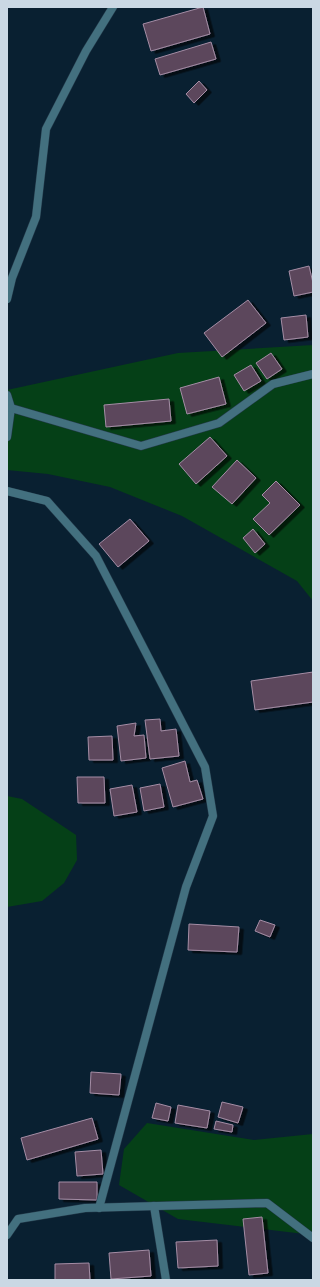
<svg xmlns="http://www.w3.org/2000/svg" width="320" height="1287" font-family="'Source Sans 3',sans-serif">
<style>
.green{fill:#054017}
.building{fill:#5b475c;stroke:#a58da5;filter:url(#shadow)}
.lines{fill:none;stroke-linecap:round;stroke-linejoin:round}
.minor-casing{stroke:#243a4a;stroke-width:9}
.minor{stroke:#43707f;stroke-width:8}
</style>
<defs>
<filter id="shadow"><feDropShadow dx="4.5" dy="2.5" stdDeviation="0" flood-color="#0009"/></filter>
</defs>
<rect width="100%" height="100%" fill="#092031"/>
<!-- green -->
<g class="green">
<path d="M313 345V601L297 581 182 516 110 487 48 474 7 470V390L178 353Z"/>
<path d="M7 796 22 799 76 835 77 860 64 883 42 901 7 907Z"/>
<path d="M147 1123 254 1140 313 1134V1235L178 1219 119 1185 124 1149Z"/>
</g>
<!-- building -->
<g class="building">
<path d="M203 7 210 34 151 51 143 24Z"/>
<path d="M211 42 216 59 160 75 155 59Z"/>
<path d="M199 81 207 90 194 103 186 94Z"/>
<path d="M309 266 313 283V292L294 296 289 271Z"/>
<path d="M248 300 266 323 222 357 204 333Z"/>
<path d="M306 315 308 337 284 340 281 318Z"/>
<path d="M271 353 282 369 267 379 256 363Z"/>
<path d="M251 365 261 381 244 391 234 375Z"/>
<path d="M219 377 226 404 187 414 180 388Z"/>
<path d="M169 399 171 421 106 427 104 405Z"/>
<path d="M210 437 227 456 196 484 179 464Z"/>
<path d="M237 460 256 478 232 504 212 487Z"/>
<path d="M276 481 300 505 269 535 253 519 270 503 262 495Z"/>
<path d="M130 519 149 541 118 567 99 544Z"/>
<path d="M253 529 265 544 255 553 243 538Z"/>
<path d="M313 672V702L255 710 251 681Z"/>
<path d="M160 719 161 731 176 729 179 756 150 759 145 720Z"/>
<path d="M136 723 134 736 144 735 146 758 121 761 117 726Z"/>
<path d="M112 736 113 760H89L88 737Z"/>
<path d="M185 761 190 782 197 780 203 799 173 807 162 768Z"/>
<path d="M77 777H104L105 803H78Z"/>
<path d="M160 784 164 807 144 811 140 788Z"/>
<path d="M132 785 137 812 114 816 110 789Z"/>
<path d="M260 920 275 925 270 937 255 931Z"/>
<path d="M189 924 239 927 237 952 188 950Z"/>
<path d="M91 1072 121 1074 119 1095 90 1093Z"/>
<path d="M222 1102 243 1107 238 1123 218 1117Z"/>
<path d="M156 1103 171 1107 168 1121 152 1118Z"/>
<path d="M178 1105 210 1111 207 1128 175 1123Z"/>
<path d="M92 1118 98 1139 27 1160 21 1138Z"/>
<path d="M216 1121 233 1125 232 1132 214 1129Z"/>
<path d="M101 1150 103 1174 77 1176 75 1152Z"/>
<path d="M59 1182H97V1200L59 1199Z"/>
<path d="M262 1217 268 1273 249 1275 243 1219Z"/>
<path d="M217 1240 218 1266 178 1268 176 1242Z"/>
<path d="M149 1250 151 1276 111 1279 109 1253Z"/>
<path d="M89 1263 90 1280H55V1264Z"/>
</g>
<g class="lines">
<!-- minor casing -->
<g class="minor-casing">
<g id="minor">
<path d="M7 299 12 278 36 217 46 129 86 51 113 7"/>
<path d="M7 395 11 408 7 437"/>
<path d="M11 408 141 446 219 423 273 384 313 374"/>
<path d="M7 491 47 501 96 556 205 767 213 816 186 887 99 1208"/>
<path d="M154 1206 166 1280"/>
<path d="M7 1235 18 1219 85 1208 267 1203 313 1238"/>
</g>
</g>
<!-- minor -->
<use href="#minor" class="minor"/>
</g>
<!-- border -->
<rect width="320" height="1287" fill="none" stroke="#cad8e4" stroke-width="16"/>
</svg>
